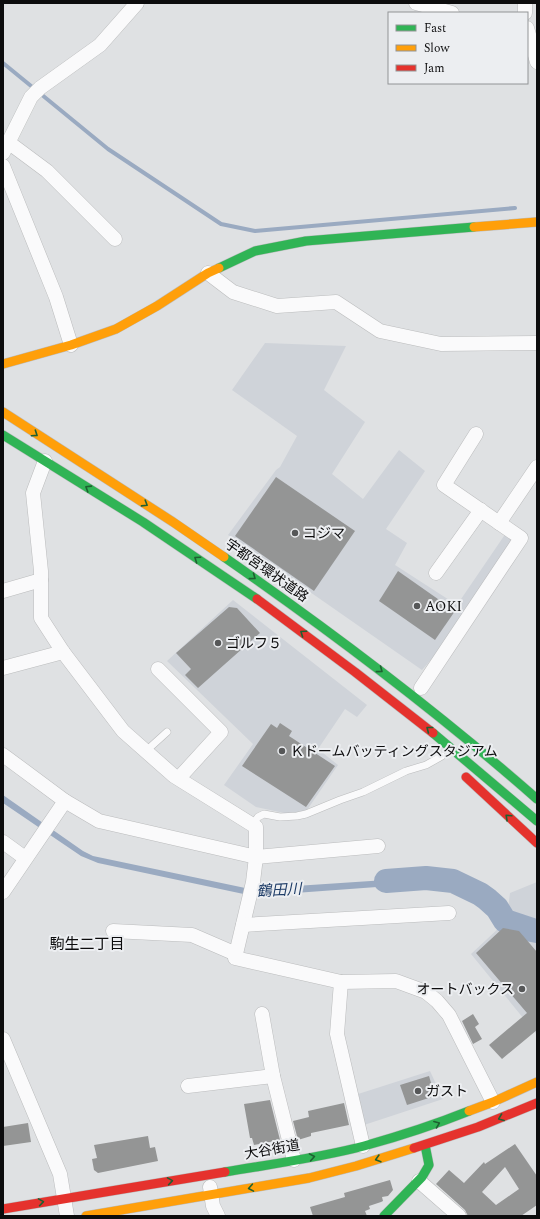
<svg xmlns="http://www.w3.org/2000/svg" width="540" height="1219" font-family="Spectral,'Noto Sans JP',serif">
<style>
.built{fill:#cfd3d9}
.water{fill:#9aaac1}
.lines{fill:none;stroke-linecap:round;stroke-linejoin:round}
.stream{stroke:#9aaac1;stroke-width:4}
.river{stroke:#9aaac1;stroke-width:24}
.building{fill:#949595;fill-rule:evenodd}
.lane-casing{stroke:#bbbcbd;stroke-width:8}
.street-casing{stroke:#bbbcbd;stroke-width:15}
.fast-casing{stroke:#bbbcbd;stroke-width:10}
.slow-casing{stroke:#bbbcbd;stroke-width:10}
.jam-casing{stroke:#bbbcbd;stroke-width:10}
.lane{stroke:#fafafb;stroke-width:7}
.street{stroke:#fafafb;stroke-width:14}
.fast{stroke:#30b455;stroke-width:9}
.slow{stroke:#ff9f0a;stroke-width:9}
.jam{stroke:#e5322d;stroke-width:9}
.oneway{stroke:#1e6031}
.poi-dot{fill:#565758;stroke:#eceef1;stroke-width:1.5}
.labels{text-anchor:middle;stroke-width:4;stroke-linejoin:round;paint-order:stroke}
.poi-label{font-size:14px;fill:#0c0c0d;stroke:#eceef1;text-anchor:start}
.street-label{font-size:14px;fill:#0c0c0d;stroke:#eceef1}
.water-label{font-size:15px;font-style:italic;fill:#1f3d68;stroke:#eceef1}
.neighbourhood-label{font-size:15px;fill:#0c0c0d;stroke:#eceef1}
</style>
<rect width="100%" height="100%" fill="#dfe1e3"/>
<!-- built -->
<g class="built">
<path d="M265 343 346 346 324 390 365 422 332 474 363 499 399 450 425 471 386 529 407 543 395 565 457 605 506 533 515 539 442 647 422 670 228 535 276 470 280 467 297 436 232 390Z"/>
<path d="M233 600 367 705 357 717 345 709 318 749 338 765 307 810 289 814 256 807 224 785 253 744 167 661Z"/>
<path d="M537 882V1035L471 954 501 926 508 909 510 893Z"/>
<path d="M430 1071 443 1099 361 1126 355 1095Z"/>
</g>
<!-- water -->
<path class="water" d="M3 795 83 851 93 856 250 889 416 878 465 884 485 894 491 899 504 914 513 921 521 925 537 929V935L528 934 512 927 499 916 485 901 472 892 458 887 418 884 253 896 98 863 81 856 3 803Z"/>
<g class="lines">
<!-- stream -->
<path class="stream" d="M3 63 108 149 221 224 255 231 515 208"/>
<!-- river -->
<path class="river" d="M386 881 426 878 453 881 480 894 487 899 497 908 505 921 532 930 537 931"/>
</g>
<!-- building -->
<g class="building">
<path d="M276 477 355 531 314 591 235 536Z"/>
<path d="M398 571 455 611 435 640 379 601Z"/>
<path d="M229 607 237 608 260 633 198 688 185 675 191 669 176 653Z"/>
<path d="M280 723 292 731 289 736 335 766 306 807 242 766 271 724 277 728Z"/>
<path d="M503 928 519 931 537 952V1030L502 1059 489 1045 527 1013 476 953Z"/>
<path d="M473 1014 479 1024 475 1027 482 1039 473 1044 462 1021Z"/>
<path d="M429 1076 435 1096 407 1105 400 1085Z"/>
<path d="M270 1100 280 1140 254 1145 252 1138H250L244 1104Z"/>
<path d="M344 1103 349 1125 311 1133V1136L298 1140 293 1121 309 1117 308 1111Z"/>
<path d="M28 1123 31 1142 3 1146V1127Z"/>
<path d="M148 1136 150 1148 155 1147 158 1161 98 1173 94 1170 92 1159 97 1158 94 1145Z"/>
<path d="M515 1144 537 1176V1205L521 1216H468L465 1210 436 1184 449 1170 464 1183 484 1162 485 1164ZM505 1167 519 1189 496 1205 482 1192Z"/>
<path d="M390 1180 393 1190 388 1196 382 1197 383 1201 381 1202 369 1206 370 1209 365 1211 367 1216H313L310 1207 345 1197 344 1193Z"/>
</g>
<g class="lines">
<!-- lane casing -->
<g class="lane-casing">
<g id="lane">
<path d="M146 751 167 732"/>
<path d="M253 824 258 817 264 814 280 817 297 816 306 814 340 800 363 792 406 771 426 765 442 756"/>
</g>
</g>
<!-- street casing -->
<g class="street-casing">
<g id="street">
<path d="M416 3 452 13"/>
<path d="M525 3V13"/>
<path d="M527 28 537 62"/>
<path d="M8 142 47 171 115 239"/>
<path d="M3 153 31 97 40 88 100 45 137 3"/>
<path d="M3 166 56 297 71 345"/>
<path d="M208 273 233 292 277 306 336 302 380 331 441 344 537 343"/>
<path d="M45 461 33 493 41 571V618L63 652 123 731 174 776 256 827V857L253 882 235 958 341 982 396 981 426 992 437 1001 449 1015 493 1102"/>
<path d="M499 523 537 467"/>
<path d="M436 573 481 510"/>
<path d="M3 591 41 580"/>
<path d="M3 668 63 652"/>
<path d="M158 669 221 732 179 778"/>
<path d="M421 688 521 538 444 485 476 434"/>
<path d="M3 755 65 801 3 892"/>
<path d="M65 801 99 821 256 857 378 846"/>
<path d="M3 842 25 858"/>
<path d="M243 925 449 913"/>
<path d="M113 931 192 935 236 954"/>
<path d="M341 982 337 1034 363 1146"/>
<path d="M262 1014 273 1076 294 1160"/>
<path d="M3 1039 60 1174 67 1216"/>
<path d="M188 1086 273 1076"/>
<path d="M419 1181 459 1216"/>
<path d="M210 1187 213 1206 218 1216"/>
</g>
</g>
<!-- fast casing -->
<g class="fast-casing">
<g id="fast">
<path d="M219 268 255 251 306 241 474 227"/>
<path d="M3 435 143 522 257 599"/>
<path d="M224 557C332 632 438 712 537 799"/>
<path d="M433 733 537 821"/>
<path d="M225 1172C271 1164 319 1158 364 1146 400 1136 434 1125 469 1111"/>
<path d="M384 1216 422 1177 429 1165 425 1145"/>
</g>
</g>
<!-- slow casing -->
<g class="slow-casing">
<g id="slow">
<path d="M474 227 537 222"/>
<path d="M3 364 71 345 116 329 157 306 208 273 219 268"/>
<path d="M3 412 173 522 224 557"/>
<path d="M469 1111 493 1102 537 1082"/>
<path d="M86 1216 309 1178 356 1166 414 1148"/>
</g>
</g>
<!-- jam casing -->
<g class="jam-casing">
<g id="jam">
<path d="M257 599 355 672 433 733"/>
<path d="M466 777 537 843"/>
<path d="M414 1148 478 1127 537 1103"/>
<path d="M3 1209 225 1172"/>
</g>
</g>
<!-- lane -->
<use href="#lane" class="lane"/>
<!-- street -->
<use href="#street" class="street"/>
<!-- fast -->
<use href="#fast" class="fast"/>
<!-- slow -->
<use href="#slow" class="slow"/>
<!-- jam -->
<use href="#jam" class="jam"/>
</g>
<!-- one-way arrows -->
<defs><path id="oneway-chevron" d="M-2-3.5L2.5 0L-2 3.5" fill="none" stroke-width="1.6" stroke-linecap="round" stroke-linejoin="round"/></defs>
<g class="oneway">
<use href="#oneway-chevron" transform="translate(35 434) rotate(34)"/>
<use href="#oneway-chevron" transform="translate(88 488) rotate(-148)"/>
<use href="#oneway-chevron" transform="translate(145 504) rotate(32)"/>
<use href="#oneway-chevron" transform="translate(197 559) rotate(-145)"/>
<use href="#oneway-chevron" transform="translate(253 577) rotate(36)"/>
<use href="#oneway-chevron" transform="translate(303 633) rotate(-145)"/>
<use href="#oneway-chevron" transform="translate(380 670) rotate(37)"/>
<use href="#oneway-chevron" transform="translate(429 729) rotate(-142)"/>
<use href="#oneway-chevron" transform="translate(508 817) rotate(-137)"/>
<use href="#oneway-chevron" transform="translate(501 1118) rotate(159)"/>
<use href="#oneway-chevron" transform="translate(437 1124) rotate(-21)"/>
<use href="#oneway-chevron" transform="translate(312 1157) rotate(-10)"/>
<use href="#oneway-chevron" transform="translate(378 1159) rotate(164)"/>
<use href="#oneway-chevron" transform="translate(170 1181) rotate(-9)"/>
<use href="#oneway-chevron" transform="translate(251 1188) rotate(170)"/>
<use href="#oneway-chevron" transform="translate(41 1202) rotate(-9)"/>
</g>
<!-- markers -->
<g class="poi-dot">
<circle cx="295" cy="533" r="4"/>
<circle cx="417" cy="606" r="4"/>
<circle cx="218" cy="643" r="4"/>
<circle cx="282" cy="751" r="4"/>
<circle cx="522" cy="989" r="4"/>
<circle cx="418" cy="1091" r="4"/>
</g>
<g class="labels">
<!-- poi labels -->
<g class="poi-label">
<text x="303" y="538">コジマ</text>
<text x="425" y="611">AOKI</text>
<text x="226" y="648">ゴルフ５</text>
<text x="290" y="756">Ｋドームバッティングスタジアム</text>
<text x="514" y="994" text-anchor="end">オートバックス</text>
<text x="426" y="1096">ガスト</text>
</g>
<!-- street labels -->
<g class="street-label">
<text transform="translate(267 570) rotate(35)" y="5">宇都宮環状道路</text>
<text transform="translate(272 1149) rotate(-10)" y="5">大谷街道</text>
</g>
<!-- water labels -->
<g class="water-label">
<text transform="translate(279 890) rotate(-3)" y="5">鶴田川</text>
</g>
<!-- neighbourhood labels -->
<g class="neighbourhood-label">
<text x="87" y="949">駒生二丁目</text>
</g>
</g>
<!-- border -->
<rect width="540" height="1219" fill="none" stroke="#0c0c0d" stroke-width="8"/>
<!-- legend -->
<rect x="388" y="12" width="140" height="72" fill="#eceef1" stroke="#929496"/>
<rect x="396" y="25" width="20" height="6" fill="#30b455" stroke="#929496"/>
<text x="424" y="32" font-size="12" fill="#0c0c0d">Fast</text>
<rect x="396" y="45" width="20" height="6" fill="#ff9f0a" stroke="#929496"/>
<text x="424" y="52" font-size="12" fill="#0c0c0d">Slow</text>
<rect x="396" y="65" width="20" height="6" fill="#e5322d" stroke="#929496"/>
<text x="424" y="72" font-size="12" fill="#0c0c0d">Jam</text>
</svg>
